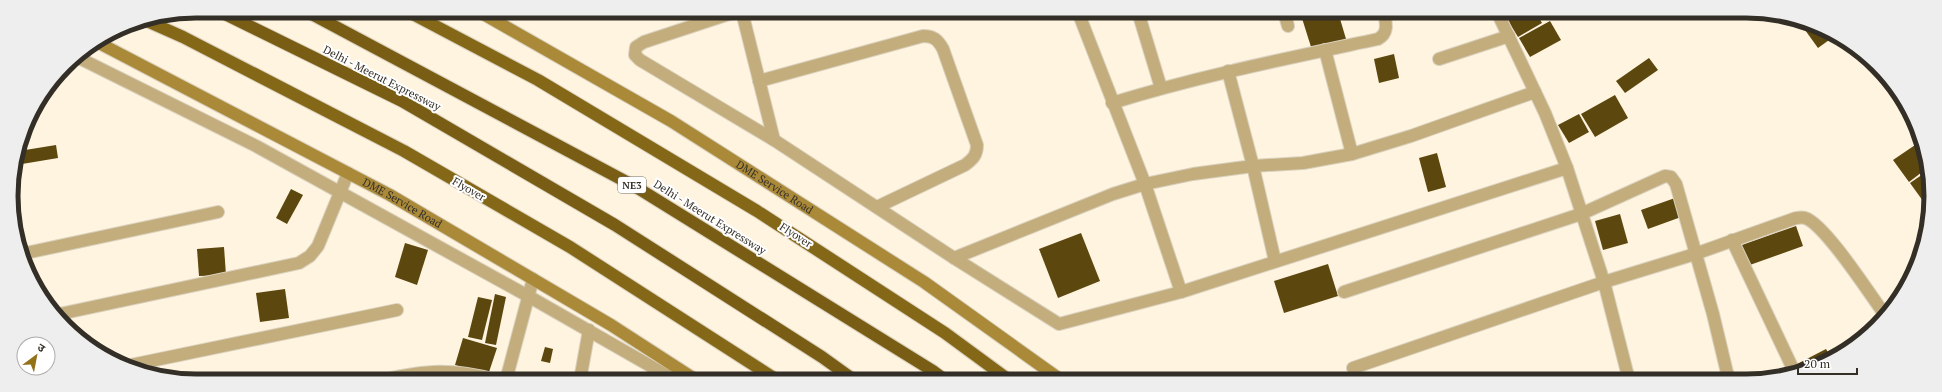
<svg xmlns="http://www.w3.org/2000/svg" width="1942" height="392" font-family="'PT Serif','Noto Sans Devanagari',serif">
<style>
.building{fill:#5c470e}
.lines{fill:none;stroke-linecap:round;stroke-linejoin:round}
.minor-casing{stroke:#d9d1be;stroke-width:14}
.secondary-casing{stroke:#d9d1be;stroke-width:14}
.trunk-casing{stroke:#d9d1be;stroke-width:14}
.motorway-casing{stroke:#d9d1be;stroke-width:14}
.minor{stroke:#c3ad7c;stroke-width:12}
.secondary{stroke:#aa8939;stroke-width:12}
.trunk{stroke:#856718;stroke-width:12}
.motorway{stroke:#795d14;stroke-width:12}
.labels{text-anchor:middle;stroke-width:4;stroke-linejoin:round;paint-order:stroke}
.shield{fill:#fff;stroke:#706d68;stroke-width:1}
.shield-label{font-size:10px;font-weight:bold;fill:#332f27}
.street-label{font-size:11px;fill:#332f27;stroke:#fff}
.rim{fill:none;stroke:#332f27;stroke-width:5}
</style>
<rect width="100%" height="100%" fill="#fef4df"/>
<!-- building -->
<g class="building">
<path d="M1300 12H1338L1346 39 1312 50Z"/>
<path d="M1507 12H1536L1542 23 1518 37 1504 14Z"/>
<path d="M1550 21 1561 40 1530 57 1519 38Z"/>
<path d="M1800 23 1836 35 1818 48Z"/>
<path d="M1394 54 1399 78 1379 83 1374 59Z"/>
<path d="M1649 58 1658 70 1625 93 1616 81Z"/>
<path d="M1615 95 1628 118 1595 137 1581 114Z"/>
<path d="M1579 114 1589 132 1569 143 1558 125Z"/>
<path d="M1921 141 1925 148 1926 169 1909 182 1893 160Z"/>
<path d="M56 145 58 158 16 165 19 151Z"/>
<path d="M1437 153 1446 187 1428 192 1419 158Z"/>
<path d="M1926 172 1928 198 1923 201 1910 183Z"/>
<path d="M291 189 303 195 287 224 276 218Z"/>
<path d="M1675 198 1681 217 1648 229 1641 210Z"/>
<path d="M1620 214 1628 243 1603 250 1595 221Z"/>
<path d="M1796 226 1803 246 1747 266 1739 246Z"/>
<path d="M1081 233 1100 281 1058 298 1039 249Z"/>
<path d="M405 243 428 250 417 285 395 277Z"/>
<path d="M224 247 226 275 199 276 197 249Z"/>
<path d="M1328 264 1338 296 1284 313 1274 281Z"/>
<path d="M285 289 289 318 260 322 256 293Z"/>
<path d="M495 294 506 297 496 345 485 343Z"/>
<path d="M478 297 492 300 482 340 468 337Z"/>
<path d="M463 338 497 348 488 375 455 365Z"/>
<path d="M545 347 553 349 550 363 541 361Z"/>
<path d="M1826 349 1832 359 1828 362 1800 369 1797 364Z"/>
</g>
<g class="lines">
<!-- minor casing -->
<g class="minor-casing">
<g id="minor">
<path d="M735 12 644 42 636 47 635 55 640 60 774 140 954 258 1059 324 1181 292 1567 168"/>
<path d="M742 12 774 140"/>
<path d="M1078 12 1145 184 1181 292"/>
<path d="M1138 12 1161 88"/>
<path d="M1284 12 1288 26"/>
<path d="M1497 12 1545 113 1567 168 1604 282 1629 380"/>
<path d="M1325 50 1352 154"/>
<path d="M77 57 256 146 528 296 675 380"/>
<path d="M1439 59 1509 36"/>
<path d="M759 81 923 36C934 36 938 40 943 49L977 145C977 155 973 159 965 165L877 207"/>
<path d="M1112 103C1199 76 1289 58 1378 39 1389 33 1386 23 1384 12"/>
<path d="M1732 240 1794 371"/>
<path d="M21 254 218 212"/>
<path d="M954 258 1113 194 1145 184 1193 174 1253 166 1228 71"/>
<path d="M1275 261 1253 166 1303 163 1352 154 1411 136 1535 92"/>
<path d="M1344 292 1581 214 1665 176 1671 177 1676 184 1713 314 1729 381"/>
<path d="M55 315 299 263 310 256 318 246 348 173"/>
<path d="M131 365 397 310"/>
<path d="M1353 368 1604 282 1695 254 1796 218C1799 218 1802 217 1805 218 1825 224 1871 296 1885 315"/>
<path d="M383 380C426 370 452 368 495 380"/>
<path d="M506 380 533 279"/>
<path d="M580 380 589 330"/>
</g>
</g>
<!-- secondary casing -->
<g class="secondary-casing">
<g id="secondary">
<path id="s1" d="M478 11 671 121 924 282 1061 380"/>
<path id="s2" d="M99 43 390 195 611 325 696 380"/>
</g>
</g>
<!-- trunk casing -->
<g class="trunk-casing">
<g id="trunk">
<path d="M407 11 538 80 757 211 945 333 1009 380"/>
<path d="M147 21 183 37 404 151 570 247 777 380"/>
</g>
</g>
<!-- motorway casing -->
<g class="motorway-casing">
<g id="motorway">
<path d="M219 11 402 101 615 225 822 357 854 380"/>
<path d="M306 11 636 187 933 371 945 380"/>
</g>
</g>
<!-- minor -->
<use href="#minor" class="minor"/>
<!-- secondary -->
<use href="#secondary" class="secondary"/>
<!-- trunk -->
<use href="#trunk" class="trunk"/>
<!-- motorway -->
<use href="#motorway" class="motorway"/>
</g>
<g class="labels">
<!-- shield labels -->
<rect class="shield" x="618" y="177" width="28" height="16" rx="3"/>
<g class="shield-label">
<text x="632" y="189">NE3</text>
</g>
<!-- street labels -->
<g class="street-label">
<text transform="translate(382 78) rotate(27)" y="4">Delhi - Meerut Expressway</text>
<text dy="4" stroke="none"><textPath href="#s1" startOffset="345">DME Service Road</textPath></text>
<text transform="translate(469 189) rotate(30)" y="4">Flyover</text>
<text dy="4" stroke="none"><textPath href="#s2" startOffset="343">DME Service Road</textPath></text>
<text transform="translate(710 217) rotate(32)" y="4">Delhi - Meerut Expressway</text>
<text transform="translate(796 235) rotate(33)" y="4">Flyover</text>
</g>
</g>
<!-- crop -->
<path d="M0 0H1942V392H0ZM196 18H1746A178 178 0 0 1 1924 196V196A178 178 0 0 1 1746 374H196A178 178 0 0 1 18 196V196A178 178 0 0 1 196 18Z" fill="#efeeee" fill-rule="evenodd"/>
<path class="rim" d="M196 18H1746A178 178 0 0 1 1924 196V196A178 178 0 0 1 1746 374H196A178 178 0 0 1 18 196V196A178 178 0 0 1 196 18Z"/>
<!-- north arrow -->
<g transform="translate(36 356) rotate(32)"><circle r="19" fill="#ffffff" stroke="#adaca9"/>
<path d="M0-3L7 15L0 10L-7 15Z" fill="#927117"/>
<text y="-6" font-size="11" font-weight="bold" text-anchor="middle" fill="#332f27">उ</text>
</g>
<!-- scale -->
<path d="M1798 368v6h59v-6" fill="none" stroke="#332f27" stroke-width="2"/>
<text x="1804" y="368" font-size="12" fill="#332f27" stroke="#ffffff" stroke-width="3" paint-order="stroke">20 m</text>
</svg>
